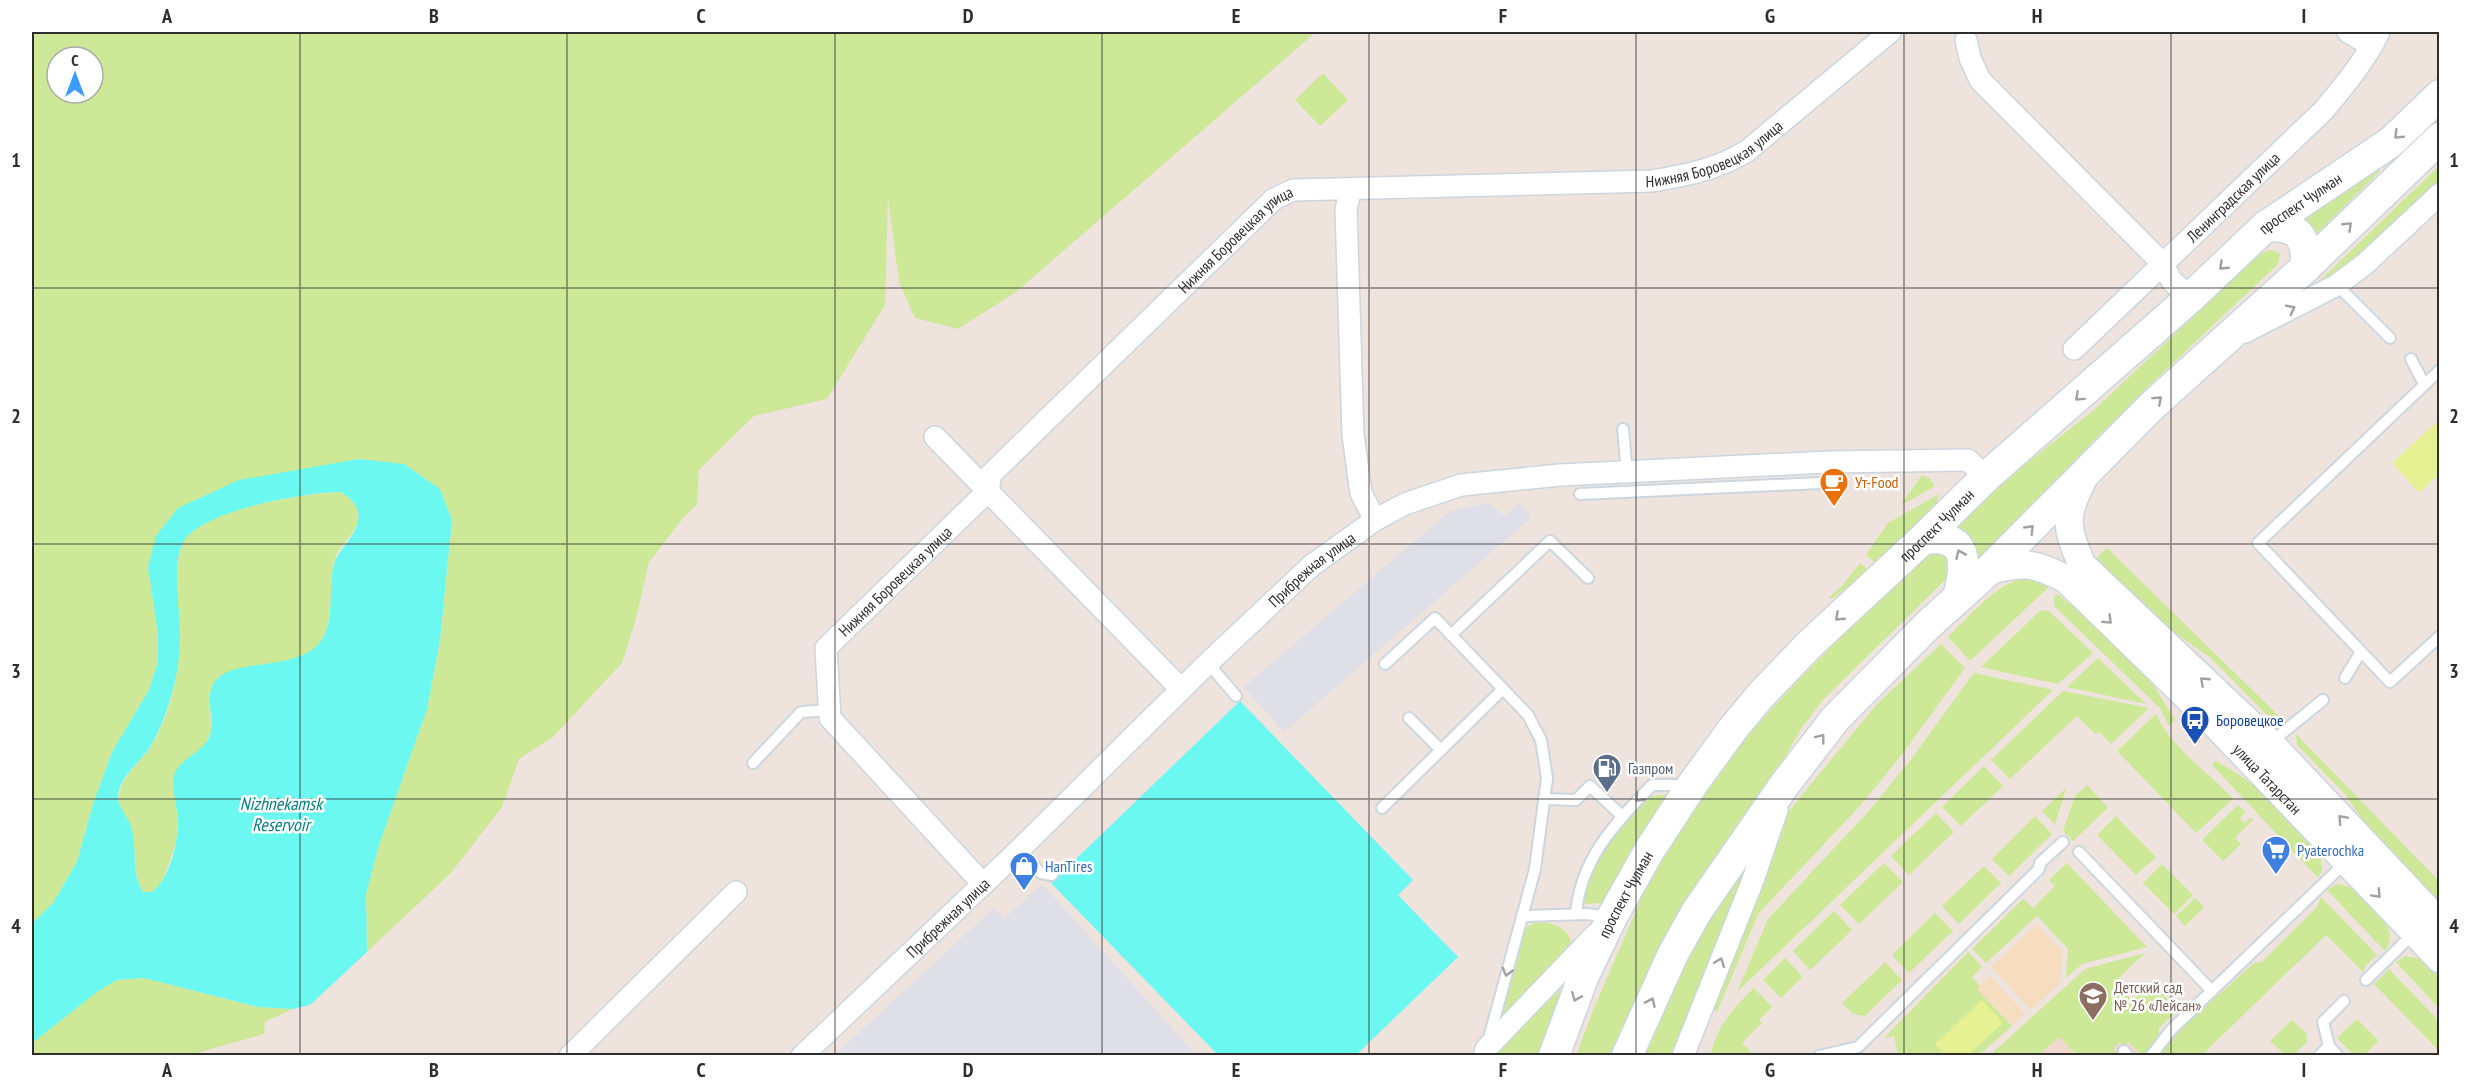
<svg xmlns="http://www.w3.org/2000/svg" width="2471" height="1087" font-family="'PT Sans Narrow',sans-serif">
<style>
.industrial{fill:#dfdfe7}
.education{fill:#f1dacd}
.green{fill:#cde997;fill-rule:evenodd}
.sand{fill:#f6ddc0}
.pitch{fill:#e6f193}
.water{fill:#6bf8f1;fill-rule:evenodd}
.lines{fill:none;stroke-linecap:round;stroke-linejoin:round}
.service-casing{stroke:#ccd6df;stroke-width:14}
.minor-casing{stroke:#ccd6df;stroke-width:24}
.tertiary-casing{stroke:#ccd6df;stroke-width:30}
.secondary-casing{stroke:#ccd6df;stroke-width:33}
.service{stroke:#fff;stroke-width:10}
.minor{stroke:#fff;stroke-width:21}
.tertiary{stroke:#fff;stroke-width:27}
.secondary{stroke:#fff;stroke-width:30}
.oneway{stroke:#a0a0a0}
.grid{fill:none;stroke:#2d2d2d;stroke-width:1.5;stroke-opacity:0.55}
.labels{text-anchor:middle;stroke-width:5;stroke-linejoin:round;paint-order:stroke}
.street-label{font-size:16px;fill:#2d2d2d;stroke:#fff}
.food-label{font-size:16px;fill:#c56008;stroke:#fff;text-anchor:start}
.transit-label{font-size:16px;fill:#164399;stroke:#fff;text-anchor:start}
.service-label{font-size:16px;fill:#4e5e75;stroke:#fff;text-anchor:start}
.shop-label{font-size:16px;fill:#366cbe;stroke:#fff;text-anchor:start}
.education-label{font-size:16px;fill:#785e54;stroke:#fff;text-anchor:start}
.water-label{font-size:18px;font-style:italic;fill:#067f84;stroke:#fff}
.neatline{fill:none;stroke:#2d2d2d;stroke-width:2}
.grid-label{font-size:20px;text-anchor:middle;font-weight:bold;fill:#2d2d2d}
</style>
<rect width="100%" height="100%" fill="#efe3de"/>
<!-- industrial -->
<g class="industrial">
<path d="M1488 503 1505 516 1520 503 1532 517 1284 732 1244 687 1450 511Z"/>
<path d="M1042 884 1196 1055H835L994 908 1004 919Z"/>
</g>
<!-- education -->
<path class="education" d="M2093 1004 2142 1055 2039 1056Z"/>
<!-- green -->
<g class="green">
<path d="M32 32H1316L1016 292 958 329 915 318 899 282 888 198 885 305 827 399 754 416 699 470 697 505 684 517 649 562 636 619 622 663 553 737 519 759 502 807 451 873 367 952 366 894 379 845 427 709 440 640 452 520 440 489 404 464 239 480 148 567 158 633V662L149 690 112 752 93 804 77 862 53 903 32 924ZM57 57H93V93H57Z"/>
<path d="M1323 73 1348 100 1320 126 1295 100Z"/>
<path d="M2439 166V188L2359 264 2303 297Z"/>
<path d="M2378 169 2380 171 2310 240 2295 224Z"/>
<path d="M2270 250 2278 252 2280 255 2278 264 2133 401 2085 458 1977 564 1951 528 1994 489 2094 410 2261 253Z"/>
<path d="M1922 475 1929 478 1935 486 1900 506Z"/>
<path d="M341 492C348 497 356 502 358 512 362 531 342 540 336 556 326 582 339 633 311 651 284 668 249 664 219 676L210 697 211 732 203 748 181 766 174 786 178 822 176 843 161 886 152 893 143 892C133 876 137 866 133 849 130 834 117 810 119 796 121 776 139 764 150 748 164 727 172 700 176 676 181 645 170 562 184 540 203 510 305 493 341 492Z"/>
<path d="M1939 494 1935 507 1878 565 1866 555 1888 523Z"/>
<path d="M2107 548 2279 716 2274 717 2266 714 2211 658 2162 624 2093 561Z"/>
<path d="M1933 551 1947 555 1949 576 1822 701 1801 729 1616 1055 1576 1056C1591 1013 1610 971 1628 930 1637 909 1645 887 1656 867 1722 746 1828 650 1925 555Z"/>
<path d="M1860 563 1870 572 1831 599 1829 597 1841 587Z"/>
<path d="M2022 579H2032L2049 587 1970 661 1948 637C1968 618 1995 584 2022 579Z"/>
<path d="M2057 594 2084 614 2149 678 2175 720 2169 726 2160 708 2054 606V597Z"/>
<path d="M2041 610 2049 611 2093 653 2058 684 1981 667Z"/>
<path d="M1941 644 1965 668 1900 757 1859 807 1758 914 1717 1012 1711 1010 1783 818 1878 703Z"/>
<path d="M2098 658 2146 704 2067 687Z"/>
<path d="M1974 673 2053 690 1737 992 1768 919 1868 812 1909 762Z"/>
<path d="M2063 691 2149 708 2111 744 2099 732 2095 734 2077 716 2010 779 1991 760Z"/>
<path d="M2156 714C2172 749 2208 771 2233 799L2196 833 2117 751Z"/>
<path d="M2296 734 2439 881V909L2380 846 2346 795 2297 745Z"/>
<path d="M2216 761 2243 777 2267 796 2320 852 2322 871 2318 878 2212 765Z"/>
<path d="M1984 766 2003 786 1961 826 1942 807Z"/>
<path d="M2087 785 2108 808 2073 841 2063 831 2075 796Z"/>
<path d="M2066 788 2055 825 2042 811Z"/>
<path d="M1672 794 1606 903 1581 904C1587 858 1621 828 1650 796Z"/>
<path d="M2238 805 2245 812 2240 818 2244 823 2251 818 2253 820 2235 838 2241 844 2223 861 2202 840Z"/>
<path d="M1936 813 1954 832 1909 875 1891 856Z"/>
<path d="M2035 816 2052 834 2009 876 1992 859Z"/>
<path d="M2116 816 2156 857 2136 875 2097 835Z"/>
<path d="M1752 848 1744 878 1675 1055 1639 1056 1684 955Z"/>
<path d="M1884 863 1903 882 1859 924 1840 905Z"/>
<path d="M2067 863 2147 947 2082 964 2066 978 2068 949 2037 916 1986 963 1972 949 2023 899 2033 908 2055 886 2049 880Z"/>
<path d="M2162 864 2193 895 2174 914 2143 883Z"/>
<path d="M1984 866 2001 883 1959 924 1942 906Z"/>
<path d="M2337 884C2359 884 2405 929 2385 951L2327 890Z"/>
<path d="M2321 897 2377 955 2366 965 2363 972 2326 935 2202 1055H2159L2187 1023 2254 963 2262 962 2317 907Z"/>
<path d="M2195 898 2204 907 2185 926 2176 916Z"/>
<path d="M1834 911 1852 930 1810 970 1793 951Z"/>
<path d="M1935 913 1953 931 1909 973 1892 955Z"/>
<path d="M1534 923C1553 922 1569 926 1572 947L1499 1020 1519 941 1527 927Z"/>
<path d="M1968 952 1982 967 1972 977 1980 986 1977 989 2012 1026 1979 1055H1898L1894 1036 1884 1038Z"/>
<path d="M2145 953 2115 982 2131 1000 2151 982 2178 1010 2159 1028V1037L2145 1055H2142L2129 1042 2124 1046 2120 1042 2113 1049 2118 1055H2077L2059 1037 2039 1055 1989 1056 2085 969Z"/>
<path d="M2405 956 2424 959 2439 976V1008L2396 962Z"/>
<path d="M1785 958 1803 977 1781 998 1763 980Z"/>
<path d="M1885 962 1902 980 1865 1016 1853 1014 1842 1003Z"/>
<path d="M2389 969 2439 1021V1051L2374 984Z"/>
<path d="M144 978 258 1007 293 1009 265 1022 264 1034 190 1055 32 1056V1043L97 991 117 980Z"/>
<path d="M1567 983 1540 1055 1492 1056 1498 1049Z"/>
<path d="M1754 988 1772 1007 1759 1020 1762 1023 1742 1043 1754 1055H1714L1711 1052C1719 1024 1733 1008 1754 988Z"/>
<path d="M2357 1019 2379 1041 2364 1055H2354L2337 1038Z"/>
<path d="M2292 1020 2307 1034V1042L2293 1055H2285L2270 1041Z"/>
</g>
<!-- sand -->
<g class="sand">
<path d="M2036 924 2062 951 2060 983 2031 1010 1991 967Z"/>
<path d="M1990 976 2025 1014 2012 1026 1977 989Z"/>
</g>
<!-- pitch -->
<g class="pitch">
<path d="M2439 420V474L2419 493 2392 463Z"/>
<path d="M1982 1000 2003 1023 1968 1055H1945L1935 1044Z"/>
</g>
<!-- water -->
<g class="water">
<path d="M359 459 404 464 440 489 452 520 440 640 427 709 379 845 366 894 367 952 310 1005 293 1009 258 1007 144 978 117 980 97 992 32 1043V924L53 903 77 862 93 804 112 752 149 690 158 662V633L148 567 156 536 178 508 239 480ZM341 492C348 497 356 502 358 512 362 532 339 547 334 564 327 591 338 632 312 650 287 668 233 661 217 679 203 694 214 713 211 731 207 753 179 757 174 776 171 790 178 808 178 822 178 844 169 880 152 892H143C130 872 138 848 131 826 128 817 118 806 118 797 119 775 142 762 152 744 164 722 171 700 176 676 179 663 180 648 180 635 180 611 171 561 184 541 203 510 306 492 341 492Z"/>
<path d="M1240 701 1413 880 1398 895 1458 957 1356 1055H1218L1051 883Z"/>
</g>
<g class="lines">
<!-- service casing -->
<g class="service-casing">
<g id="service">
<path d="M2337 285 2390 338"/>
<path d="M2411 359 2424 384"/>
<path d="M2440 370 2258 543 2390 682 2440 636"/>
<path d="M1623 429 1627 472"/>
<path d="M1580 494 1841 482"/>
<path d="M1451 635 1550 541 1588 578"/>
<path d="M1208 663 1236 696"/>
<path d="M1385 664 1435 618 1528 715 1541 740 1547 778 1535 869 1488 1042"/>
<path d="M2345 678 2360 653"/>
<path d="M1409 718 1441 750"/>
<path d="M2270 743 2323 700"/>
<path d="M753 763 801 712 830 710"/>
<path d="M1544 799 1576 800 1590 786 1622 816"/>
<path d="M1382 808 1503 689"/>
<path d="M1019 850 1041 873 1052 875"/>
<path d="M2079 852 2212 991"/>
<path d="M1576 914C1580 860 1615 823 1652 785H1686"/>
<path d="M1522 916 1587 914 1609 917"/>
<path d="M2366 980 2414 933"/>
<path d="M2124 1051 2128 1056"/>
<path d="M1819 1056 1858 1047 2039 869 2040 863 2063 842"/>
<path d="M2151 1056 2171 1030 2346 862"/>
<path d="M2319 1056 2329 1046"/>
<path d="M2338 1056 2329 1046 2323 1022 2344 1001"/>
</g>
</g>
<!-- minor casing -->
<g class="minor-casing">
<g id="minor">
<path d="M2348 32 2372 46"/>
<path d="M1966 40 1970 58 1980 80 2162 263 2172 281 2190 298"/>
<path d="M1351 189 1346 209 1353 435 1361 493 1375 520"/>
<path d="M2245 332 2337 285 2365 264 2440 194"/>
<path id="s1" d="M2074 349 2323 111C2344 86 2365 61 2379 32"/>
<path d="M935 437 1181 689"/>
<path id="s2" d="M983 884 830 718 826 648 988 491 991 474 1274 199 1293 190 1652 181C1687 175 1716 170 1747 151L1890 32"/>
<path d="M570 1056 736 892"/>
<path id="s3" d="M802 1056 1019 850 1208 663 1311 566 1375 520 1405 504 1461 485 1560 475 1828 462 1968 460 1986 477"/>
<path d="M1484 1056 1486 1049 1595 935"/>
<path d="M1683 1056 1753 880 1777 810"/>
</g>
</g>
<!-- tertiary casing -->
<g class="tertiary-casing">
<g id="tertiary">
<path d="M2084 477C2064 516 2065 525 2082 565L2270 743 2440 923"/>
<path id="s4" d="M1989 570C2026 562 2032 562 2066 579L2213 722 2440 959"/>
</g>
</g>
<!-- secondary casing -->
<g class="secondary-casing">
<g id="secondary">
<path d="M2266 226C2298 226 2307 235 2306 267"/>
<path d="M1923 539C1969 533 1967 563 1958 597"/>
<path id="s5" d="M1554 1056 1584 975 1612 917 1649 851 1692 785 1732 730 1761 695 1809 645 1923 539 1986 477 2190 298 2266 226 2391 142 2440 95"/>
<path d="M1627 1056 1673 954 1697 911 1785 784 1836 718 1928 625 1989 570 2154 404 2306 267 2440 138"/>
</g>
</g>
<!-- service -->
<use href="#service" class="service"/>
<!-- minor -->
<use href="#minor" class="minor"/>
<!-- tertiary -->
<use href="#tertiary" class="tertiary"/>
<!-- secondary -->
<use href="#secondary" class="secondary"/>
</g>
<!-- one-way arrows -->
<defs><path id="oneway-chevron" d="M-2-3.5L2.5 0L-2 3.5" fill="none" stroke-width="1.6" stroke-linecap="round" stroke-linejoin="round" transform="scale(1.5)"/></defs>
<g class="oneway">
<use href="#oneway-chevron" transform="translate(2398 135) rotate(136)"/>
<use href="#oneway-chevron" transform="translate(2348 226) rotate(-44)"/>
<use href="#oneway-chevron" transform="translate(2223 266) rotate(137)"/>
<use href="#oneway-chevron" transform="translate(2291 309) rotate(-27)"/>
<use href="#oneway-chevron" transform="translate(2079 397) rotate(138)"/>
<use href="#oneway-chevron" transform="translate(2158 400) rotate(-42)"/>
<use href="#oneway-chevron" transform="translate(2030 529) rotate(-46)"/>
<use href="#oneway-chevron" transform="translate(1960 554) rotate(-114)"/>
<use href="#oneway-chevron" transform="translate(1839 617) rotate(137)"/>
<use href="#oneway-chevron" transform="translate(2108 620) rotate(44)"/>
<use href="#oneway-chevron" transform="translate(2204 681) rotate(-137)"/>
<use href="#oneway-chevron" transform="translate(1821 738) rotate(-52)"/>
<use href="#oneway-chevron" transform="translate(1639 798) rotate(134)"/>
<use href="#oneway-chevron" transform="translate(2342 819) rotate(-133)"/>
<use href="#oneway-chevron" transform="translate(2377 894) rotate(47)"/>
<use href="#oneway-chevron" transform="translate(1720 962) rotate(-68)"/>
<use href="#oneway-chevron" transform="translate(1507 972) rotate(105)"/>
<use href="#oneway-chevron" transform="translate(1576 997) rotate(112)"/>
<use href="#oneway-chevron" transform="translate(1651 1002) rotate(-66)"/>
</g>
<!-- grid -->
<path class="grid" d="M300 32V1056M567 32V1056M835 32V1056M1102 32V1056M1369 32V1056M1636 32V1056M1904 32V1056M2171 32V1056M32 288H2440M32 544H2440M32 799H2440"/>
<!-- icons -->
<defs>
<g id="cafe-pin" transform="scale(1.5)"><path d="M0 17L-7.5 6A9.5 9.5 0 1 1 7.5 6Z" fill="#e8710a" stroke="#fff"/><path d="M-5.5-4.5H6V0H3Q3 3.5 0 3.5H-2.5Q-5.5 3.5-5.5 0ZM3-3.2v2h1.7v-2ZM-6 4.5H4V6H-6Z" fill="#fff"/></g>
<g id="bus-pin" transform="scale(1.5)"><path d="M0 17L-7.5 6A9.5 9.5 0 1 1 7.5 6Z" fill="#1a4fb4" stroke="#fff"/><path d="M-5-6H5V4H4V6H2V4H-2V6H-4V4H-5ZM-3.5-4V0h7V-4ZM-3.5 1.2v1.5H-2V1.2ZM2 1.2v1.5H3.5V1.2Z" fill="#fff"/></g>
<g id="fuel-pin" transform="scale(1.5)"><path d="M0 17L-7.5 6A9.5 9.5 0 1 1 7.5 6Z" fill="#5c6f8a" stroke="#fff"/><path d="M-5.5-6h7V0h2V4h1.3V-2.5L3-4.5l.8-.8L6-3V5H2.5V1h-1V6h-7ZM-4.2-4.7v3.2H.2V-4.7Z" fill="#fff"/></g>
<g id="supermarket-pin" transform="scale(1.5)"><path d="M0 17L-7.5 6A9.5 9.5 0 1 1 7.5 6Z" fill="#3f7fe0" stroke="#fff"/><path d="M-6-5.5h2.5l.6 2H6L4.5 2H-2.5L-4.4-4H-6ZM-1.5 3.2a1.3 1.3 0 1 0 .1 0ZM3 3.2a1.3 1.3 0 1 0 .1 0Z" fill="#fff"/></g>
<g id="shop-pin" transform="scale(1.5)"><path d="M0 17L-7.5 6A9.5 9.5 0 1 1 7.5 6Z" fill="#3f7fe0" stroke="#fff"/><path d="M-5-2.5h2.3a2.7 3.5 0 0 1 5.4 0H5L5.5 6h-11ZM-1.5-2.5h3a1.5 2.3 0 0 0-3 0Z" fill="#fff"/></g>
<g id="school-pin" transform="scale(1.5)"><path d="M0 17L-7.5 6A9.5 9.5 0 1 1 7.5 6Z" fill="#8d6e63" stroke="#fff"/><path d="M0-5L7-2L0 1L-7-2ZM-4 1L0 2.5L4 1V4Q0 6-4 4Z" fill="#fff"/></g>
</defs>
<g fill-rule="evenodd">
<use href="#cafe-pin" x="1834" y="482"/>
<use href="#bus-pin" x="2195" y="720"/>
<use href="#fuel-pin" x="1607" y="768"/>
<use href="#supermarket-pin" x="2276" y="850"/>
<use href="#shop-pin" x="1024" y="866"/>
<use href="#school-pin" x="2093" y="996"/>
</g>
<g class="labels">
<!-- street labels -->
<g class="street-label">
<text dy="6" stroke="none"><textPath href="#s2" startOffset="1382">Нижняя Боровецкая улица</textPath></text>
<text dy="6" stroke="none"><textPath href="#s1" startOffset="220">Ленинградская улица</textPath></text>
<text dy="6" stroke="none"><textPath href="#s5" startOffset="1149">проспект Чулман</textPath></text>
<text dy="6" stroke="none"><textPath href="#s2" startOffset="878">Нижняя Боровецкая улица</textPath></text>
<text dy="6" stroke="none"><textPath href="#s5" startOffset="663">проспект Чулман</textPath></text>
<text dy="6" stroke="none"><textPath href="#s3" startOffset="705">Прибрежная улица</textPath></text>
<text dy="6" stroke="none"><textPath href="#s2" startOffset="392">Нижняя Боровецкая улица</textPath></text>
<text dy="6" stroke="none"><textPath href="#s4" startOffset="364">улица Татарстан</textPath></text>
<text dy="6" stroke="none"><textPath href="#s5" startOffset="177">проспект Чулман</textPath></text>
<text dy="6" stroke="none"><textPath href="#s3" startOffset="201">Прибрежная улица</textPath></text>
</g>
<!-- food labels -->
<g class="food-label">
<text x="1855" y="488">Ут-Food</text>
</g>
<!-- transit labels -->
<g class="transit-label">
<text x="2216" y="726">Боровецкое</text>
</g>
<!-- service labels -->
<g class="service-label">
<text x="1628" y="774">Газпром</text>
</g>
<!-- shop labels -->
<g class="shop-label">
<text x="2297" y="856">Pyaterochka</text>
<text x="1045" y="872">HanTires</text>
</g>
<!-- education labels -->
<g class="education-label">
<text x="2114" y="993">Детский сад<tspan x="2114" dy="18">№ 26 «Лейсан»</tspan></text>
</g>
<!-- water labels -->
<g class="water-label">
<text x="281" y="810">Nizhnekamsk<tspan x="281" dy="21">Reservoir</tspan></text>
</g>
</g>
<!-- border -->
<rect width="2471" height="1087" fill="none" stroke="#ffffff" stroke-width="66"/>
<!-- north arrow -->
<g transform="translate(75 75)"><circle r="28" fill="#ffffff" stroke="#ababab" stroke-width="1.5"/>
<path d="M0-4.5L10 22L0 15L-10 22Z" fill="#3b9dff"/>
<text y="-9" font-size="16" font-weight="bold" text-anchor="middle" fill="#2d2d2d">С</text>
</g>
<rect x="33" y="33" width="2405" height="1021" class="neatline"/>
<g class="grid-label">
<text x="167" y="23">A</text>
<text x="434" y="23">B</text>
<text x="701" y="23">C</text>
<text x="968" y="23">D</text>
<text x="1236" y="23">E</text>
<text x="1503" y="23">F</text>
<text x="1770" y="23">G</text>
<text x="2037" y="23">H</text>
<text x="2304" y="23">I</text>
<text x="16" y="167">1</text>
<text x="2454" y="167">1</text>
<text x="16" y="423">2</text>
<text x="2454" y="423">2</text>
<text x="16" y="678">3</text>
<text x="2454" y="678">3</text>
<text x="16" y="933">4</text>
<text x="2454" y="933">4</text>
<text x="167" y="1077">A</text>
<text x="434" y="1077">B</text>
<text x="701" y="1077">C</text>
<text x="968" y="1077">D</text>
<text x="1236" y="1077">E</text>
<text x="1503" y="1077">F</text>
<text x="1770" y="1077">G</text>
<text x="2037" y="1077">H</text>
<text x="2304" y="1077">I</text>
</g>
</svg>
